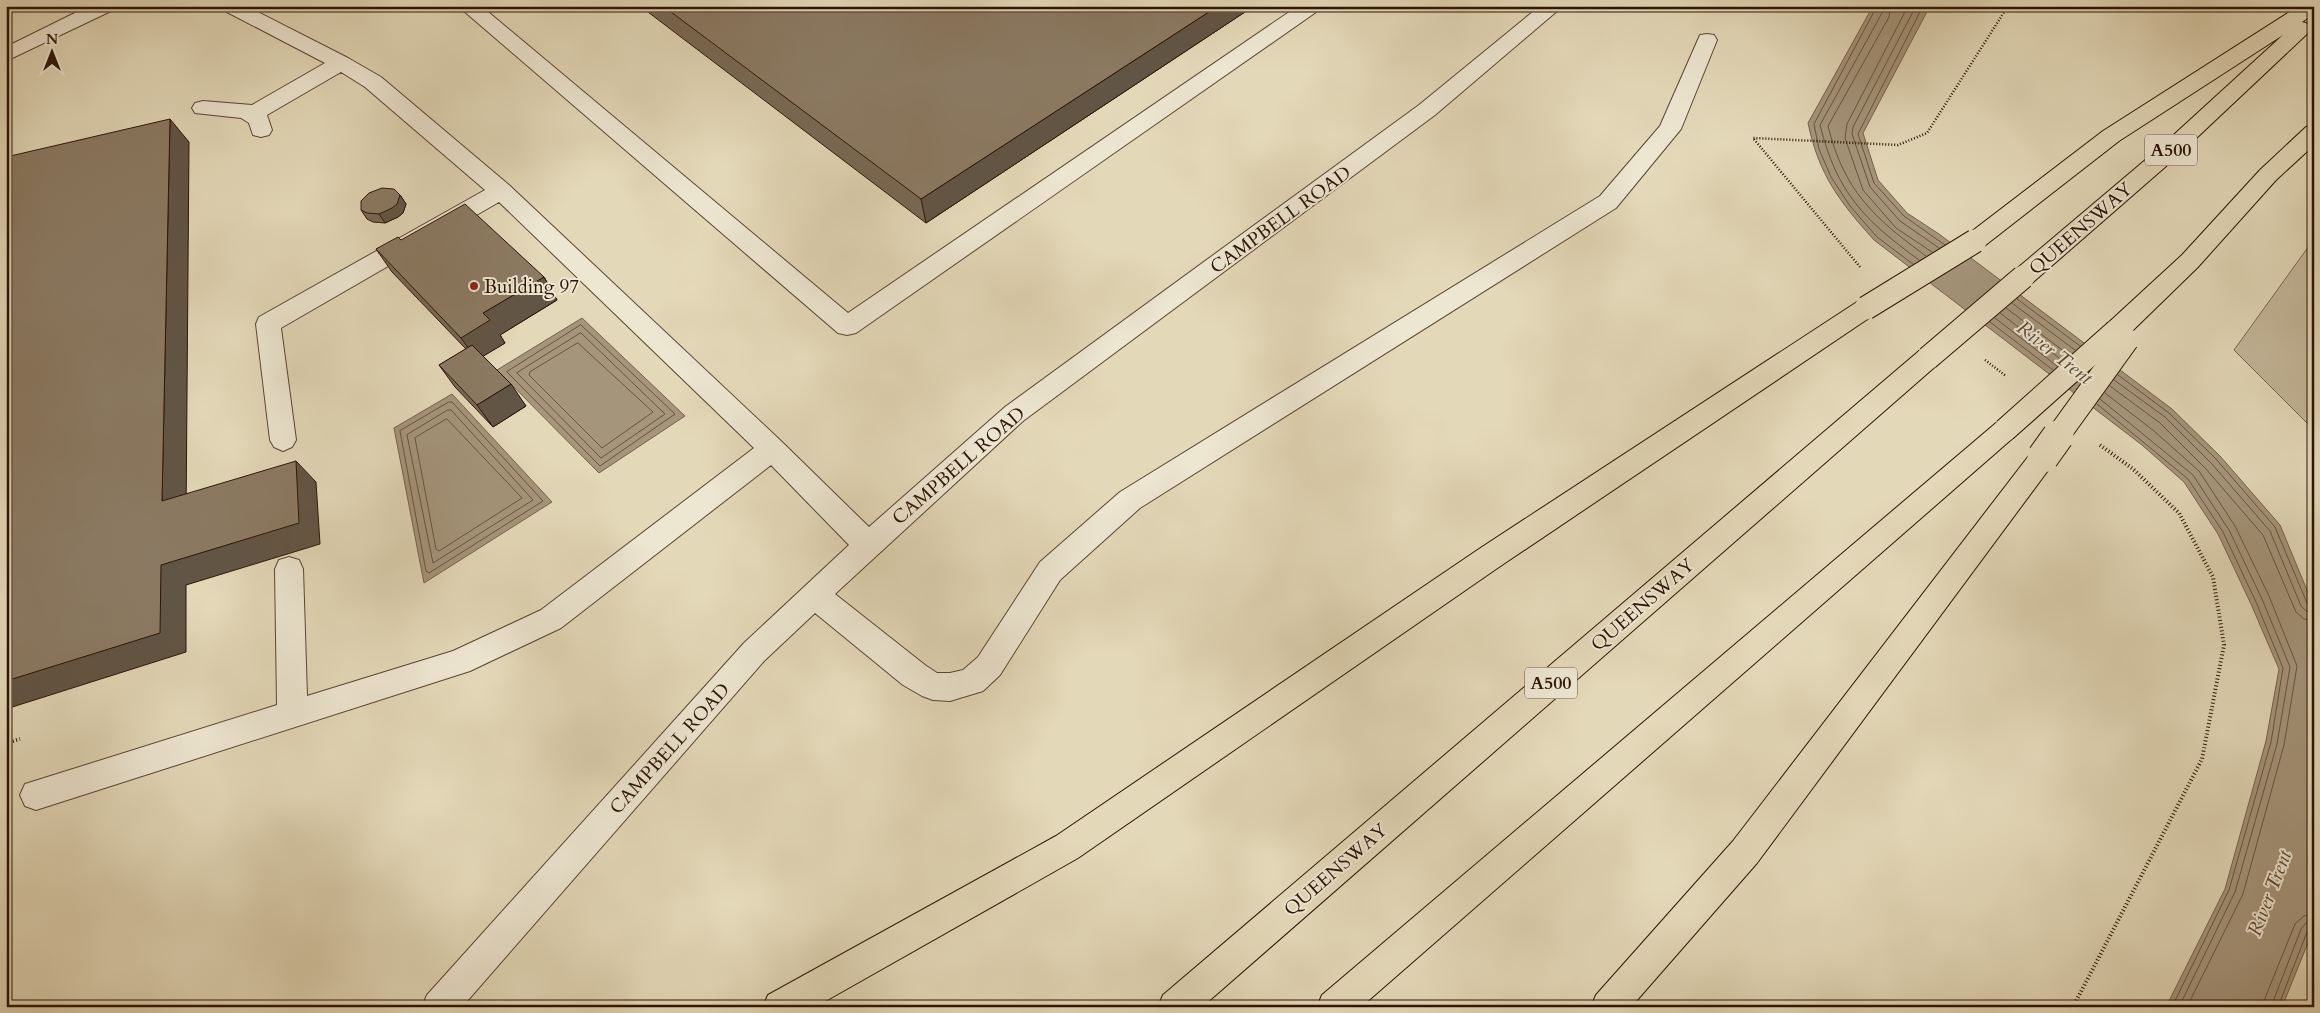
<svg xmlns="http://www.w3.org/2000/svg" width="2320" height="1013" font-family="Cardo,serif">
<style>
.green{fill:#c4b79a;stroke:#786650}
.water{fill:#a5957b;stroke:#75614c}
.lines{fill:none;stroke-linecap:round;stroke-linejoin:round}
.shore{stroke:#685440;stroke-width:1}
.minor-casing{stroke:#5a4532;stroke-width:2}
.highway-casing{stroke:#2c1406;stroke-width:2}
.path-far1{stroke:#2c1406;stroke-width:2.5;stroke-dasharray:1 2;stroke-linecap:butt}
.path{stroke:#2c1406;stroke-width:4;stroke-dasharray:1 2.5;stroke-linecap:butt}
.minor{fill:#ede6d1;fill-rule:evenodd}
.highway{fill:#e3d8b8;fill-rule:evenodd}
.highway-bridge-far1-casing{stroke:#2c1406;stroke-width:25;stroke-linecap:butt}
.highway-bridge-casing{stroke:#2c1406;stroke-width:33;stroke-linecap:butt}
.highway-bridge-far1{stroke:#e3d8b8;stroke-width:23}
.highway-bridge{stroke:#e3d8b8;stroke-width:31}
.wall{fill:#786955;stroke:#2c1406}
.shaded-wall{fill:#615545;stroke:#2c1406}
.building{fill:#8b7a63;stroke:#2c1406}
.poi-dot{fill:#8f2418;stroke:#ede6d1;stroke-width:2}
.labels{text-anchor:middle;stroke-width:4;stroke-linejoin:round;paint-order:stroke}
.shield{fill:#ede6d1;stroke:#665343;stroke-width:1}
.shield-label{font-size:18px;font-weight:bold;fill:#2c1406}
.street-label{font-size:19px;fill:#2c1406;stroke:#ede6d1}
.poi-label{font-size:19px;fill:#2c1406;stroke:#ede6d1;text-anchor:start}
.water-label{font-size:20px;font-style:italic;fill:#5c4835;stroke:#ede6d1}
</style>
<rect width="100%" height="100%" fill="#e3d8b8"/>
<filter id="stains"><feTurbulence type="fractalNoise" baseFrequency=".004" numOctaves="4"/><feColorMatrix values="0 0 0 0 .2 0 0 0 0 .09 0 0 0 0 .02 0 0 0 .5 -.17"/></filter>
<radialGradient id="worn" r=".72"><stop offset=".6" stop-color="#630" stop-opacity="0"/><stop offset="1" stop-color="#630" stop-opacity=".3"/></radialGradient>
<!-- green -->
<path class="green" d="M2314 239V430L2234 350Z"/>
<!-- water -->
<g class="water">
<path d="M1873 6H1930L1863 133 1878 180 1907 213 1939 234 2172 409 2220 456 2280 525 2314 607V928L2282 1007H2166L2225 889 2266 741 2279 669 2251 604 2218 534 2184 482 2142 445 1874 240C1839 201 1819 175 1808 123Z"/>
<path d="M582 318 685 416 599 473 497 370Z"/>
<path d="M452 394 552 502 424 583 394 428Z"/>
</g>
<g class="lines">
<!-- shore -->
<g class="shore">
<path d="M1877 6 1814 124 1819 149 1831 177 1850 206 1877 237 1913 264"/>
<path d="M1883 6 1882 13 1820 125C1837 193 1864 220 1919 260"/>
<path d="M1891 6 1889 17 1828 126C1844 191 1874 218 1926 256"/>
<path d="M1908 6 1847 124 1845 138 1863 190 1896 228 1932 252"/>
<path d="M1916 6 1853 127 1852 134 1870 187 1900 221 1939 248"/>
<path d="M1923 6 1858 134 1874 183 1904 216 1945 245"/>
<path d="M2017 299 2080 346"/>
<path d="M2012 303 2075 350"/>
<path d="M2006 308 2069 355"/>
<path d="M2000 313 2063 361"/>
<path d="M1995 318 2057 366"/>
<path d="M1990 322 2053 370"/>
<path d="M581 325 675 414 600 466 507 372Z"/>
<path d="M581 333 665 414 601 458 517 373Z"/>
<path d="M578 343 653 412 602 448 529 375 530 372Z"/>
<path d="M2118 375 2169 413 2216 459 2275 527 2307 603 2314 607"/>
<path d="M2114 380 2165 417 2212 464 2270 531 2301 606 2306 611 2314 613"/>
<path d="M2110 386 2160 423 2206 469 2263 535 2296 612 2304 619 2314 620"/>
<path d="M2105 393 2154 431 2199 471 2235 526 2269 596 2297 666 2284 745 2243 894 2187 1007"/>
<path d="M2100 399 2193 475 2229 530 2262 599 2290 667 2277 744 2235 892 2179 1007"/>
<path d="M449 402H452L543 501 429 573 426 571 400 431Z"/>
<path d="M2097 404 2188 479 2223 532 2256 602 2283 668 2271 742 2229 890 2172 1007"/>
<path d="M448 410H451L533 500 433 563 407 435Z"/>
<path d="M447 419 522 498 439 551 436 549 415 438Z"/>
<path d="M2264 1007 2265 998 2295 924 2304 916 2314 914"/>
<path d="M2271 1007 2301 929 2306 923 2314 922"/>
<path d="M2278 1007 2307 932 2314 928"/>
</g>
<!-- minor casing -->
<g class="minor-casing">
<g id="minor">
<path d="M89 6H116L113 10 6 61V47Z"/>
<path d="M220 6H246L348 58 381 77 509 185 781 441 869 527 1005 407 1419 105 1540 6H1563L1435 115 1023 421 835 594 925 665 937 673H950L963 670 978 657 1040 562 1120 492 1600 196 1660 126 1700 35 1707 34 1714 35 1717 40 1681 129 1616 208 1140 508 1060 580 1000 675 983 691 950 701 933 700 922 696 903 685 815 613 764 661 462 1007H422L427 995 744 643 849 545 771 465 561 628 470 671 36 810 25 806 20 795 25 784 277 705 275 569 279 560 289 557 299 560 303 569 307 696 453 651 541 610 754 448 499 202 281 328 296 440 292 447 283 451 274 447 270 440 256 324 259 317 485 190 365 87 341 72 267 115 272 130 269 135 261 137 253 135 249 123 241 118 195 113 192 108 195 103 203 101 252 105 325 63 223 10Z"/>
<path d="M458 6H481L848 313 1298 6H1322L1319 10 856 333 847 335 838 333Z"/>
</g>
</g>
<!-- highway casing -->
<g class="highway-casing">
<g id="highway">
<path d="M2299 6H2314V14L2302 22 2309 24 2312 28 2309 32 2172 161 2032 283 2023 286 2014 283 2011 277 2014 271 2156 151 2283 35 2119 141 1983 247 1975 249 1967 247 1963 241 1967 235 2103 131Z"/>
<path d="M2314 125V145L2276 180 2198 267 2125 338 2116 340 2107 338 2104 331 2107 324 2182 255 2260 170 2306 127Z"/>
<path d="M1866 299 1875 302 1878 308 1875 314 1499 567 1078 858 815 1007H763L768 995 1056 836 1479 549 1857 302Z"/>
<path d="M1928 348 1937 351 1941 358 1937 365 1202 1007H1158L1163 995 1919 351Z"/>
<path d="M2005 420 2014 423 2018 430 2014 437 1361 1007H1317L1322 995 1996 423Z"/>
<path d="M2043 446 2052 449 2056 457 2052 465 1757 863 1631 1007H1591L1596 995 1733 841 2034 449Z"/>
</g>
</g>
<!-- path-far1 -->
<g class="path-far1">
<path d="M1860 267 1753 138 1898 145 1927 133 2008 6"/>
<path d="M1985 360 2006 376"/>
</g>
<!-- path -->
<g class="path">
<path d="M6 743 20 739"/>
<path d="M2073 1007 2202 759 2224 645 2213 577 2179 513 2133 469 2100 445"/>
</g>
<!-- minor -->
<use href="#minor" class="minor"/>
<!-- highway -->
<use href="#highway" class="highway"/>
<!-- highway-bridge-far1 casing -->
<g class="highway-bridge-far1-casing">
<g id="highway-bridge-far1">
<path d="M1866 308 1975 241"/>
<path d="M1928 358 2023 277"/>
<path d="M2005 430 2116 331"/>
<path d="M2057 437 2127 340"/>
</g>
</g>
<!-- highway-bridge casing -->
<g class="highway-bridge-casing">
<path id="highway-bridge" d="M2043 457 2058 436"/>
</g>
<!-- highway-bridge-far1 -->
<use href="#highway-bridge-far1" class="highway-bridge-far1"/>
<!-- highway-bridge -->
<use href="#highway-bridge" class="highway-bridge"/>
</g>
<!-- wall -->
<g class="wall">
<path d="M640 6H1254L926 223Z"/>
<path d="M400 195 406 204 403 213 398 217 385 223 373 222 367 219 361 210Z"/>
<path d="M401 240 544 277 557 300 500 335 505 343 483 356 526 406 493 427 455 387 439 365 466 349 392 272 376 249Z"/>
</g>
<!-- shaded-wall -->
<g class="shaded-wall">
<path d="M1218 6H1254L926 223 921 199Z"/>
<path d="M170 119 189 142 186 521 162 501Z"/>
<path d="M400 195 406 204 403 213 398 217 385 223 379 214Z"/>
<path d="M544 277 557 300 500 335 505 343 477 360 461 338 483 313Z"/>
<path d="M511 384 526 406 493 427 477 405Z"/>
<path d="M296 461 316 482 320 544 186 585V652L6 709V681L161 565Z"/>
</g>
<!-- building -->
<g class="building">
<path d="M663 6H1218L921 199Z"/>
<path d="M170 119 162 501 296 461 299 523 161 565 160 633 6 681V157Z"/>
<path d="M382 188 394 189 400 195 397 204 392 208 379 214 367 213 361 210V201L369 193Z"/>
<path d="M465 204 544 277 483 313 490 320 461 338 376 249 398 237 401 240Z"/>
<path d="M472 345 511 384 477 405 439 365Z"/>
</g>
<!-- markers -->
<circle class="poi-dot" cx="474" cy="286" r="5"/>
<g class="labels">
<!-- shield labels -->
<g class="shield">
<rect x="2145" y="134.5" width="52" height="31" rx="4"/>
<rect x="1525" y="667.5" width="52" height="31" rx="4"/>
</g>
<g class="shield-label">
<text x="2171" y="156">A500</text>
<text x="1551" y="689">A500</text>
</g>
<!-- street labels -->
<g class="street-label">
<text transform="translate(1280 219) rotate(-36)" y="7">CAMPBELL ROAD</text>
<text transform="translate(2080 228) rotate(-41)" y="7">QUEENSWAY</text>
<text transform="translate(958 465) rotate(-41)" y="7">CAMPBELL ROAD</text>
<text transform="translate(1642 604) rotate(-41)" y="7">QUEENSWAY</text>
<text transform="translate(669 748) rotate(-48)" y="7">CAMPBELL ROAD</text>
<text transform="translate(1335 869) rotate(-41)" y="7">QUEENSWAY</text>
</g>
<!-- poi labels -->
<g class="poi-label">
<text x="484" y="293">Building 97</text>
</g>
<!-- water labels -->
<g class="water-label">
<text transform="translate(2055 352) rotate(38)" y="7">River Trent</text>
<text transform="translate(2269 893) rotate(-69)" y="7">River Trent</text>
</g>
</g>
<!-- margin -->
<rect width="2320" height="1013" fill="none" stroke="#e3d8b8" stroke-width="25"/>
<rect x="8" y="8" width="2305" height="998" fill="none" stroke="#2c1406" stroke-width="2.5"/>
<rect x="12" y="12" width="2295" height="988" fill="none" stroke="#2c1406"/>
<!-- north arrow -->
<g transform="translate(52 52)" stroke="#ede6d1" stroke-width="4" paint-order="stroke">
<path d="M0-4L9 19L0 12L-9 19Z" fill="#2c1406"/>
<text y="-8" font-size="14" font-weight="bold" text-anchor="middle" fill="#2c1406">N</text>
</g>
<rect width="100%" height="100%" filter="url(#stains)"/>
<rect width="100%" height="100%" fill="url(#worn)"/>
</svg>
